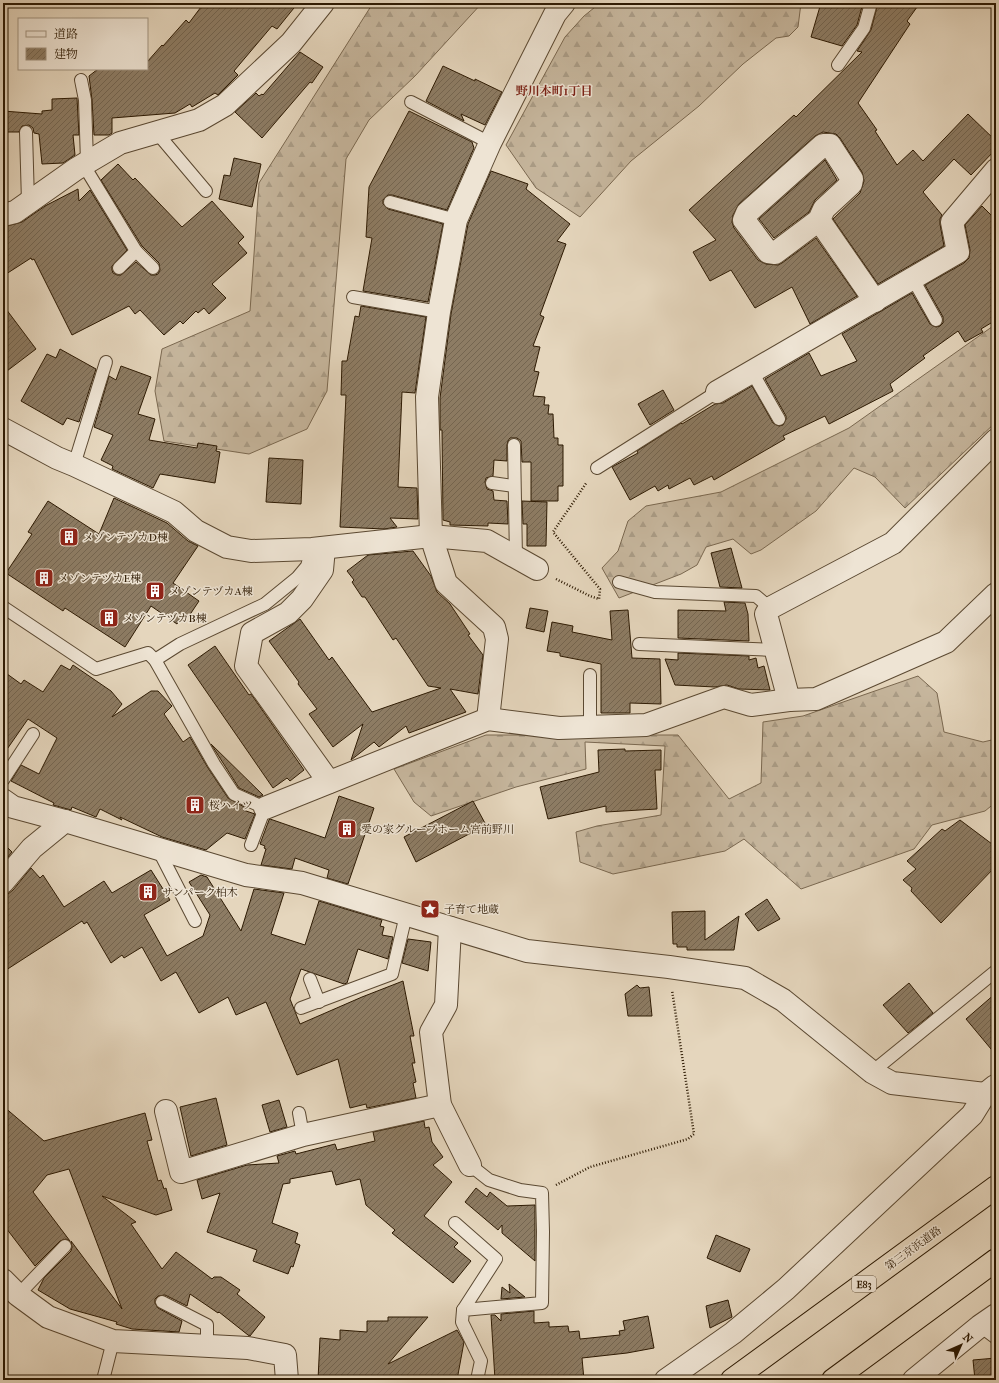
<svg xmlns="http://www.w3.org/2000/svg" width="999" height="1383" font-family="'IM FELL French Canon','Noto Serif JP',serif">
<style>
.forest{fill:url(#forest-firs);stroke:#7a6850}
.building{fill:url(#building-hatch);stroke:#2d1a03}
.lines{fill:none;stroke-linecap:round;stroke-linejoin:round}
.service-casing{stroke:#5b4932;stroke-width:14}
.minor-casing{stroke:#5b4932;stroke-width:24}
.motorway-casing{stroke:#2d1a03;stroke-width:24}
.path{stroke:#2d1a03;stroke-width:2.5;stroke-dasharray:1 2;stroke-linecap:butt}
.service{stroke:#eee4d4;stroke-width:12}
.minor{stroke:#eee4d4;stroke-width:22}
.motorway{stroke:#e5d6bd;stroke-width:22}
.labels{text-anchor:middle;stroke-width:3;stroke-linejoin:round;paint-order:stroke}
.shield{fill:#eee4d4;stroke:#675742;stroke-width:1}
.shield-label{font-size:10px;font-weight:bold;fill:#2d1a03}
.poi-label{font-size:11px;fill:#2d1a03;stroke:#eee4d4;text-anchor:start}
.street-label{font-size:11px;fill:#2d1a03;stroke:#eee4d4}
.neighbourhood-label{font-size:12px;font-weight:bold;fill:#7a1f14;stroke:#eee4d4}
</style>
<defs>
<pattern id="forest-firs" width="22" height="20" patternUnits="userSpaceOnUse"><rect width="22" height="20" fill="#c6b69d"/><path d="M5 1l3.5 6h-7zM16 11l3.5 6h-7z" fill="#aa9c86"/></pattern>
<pattern id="building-hatch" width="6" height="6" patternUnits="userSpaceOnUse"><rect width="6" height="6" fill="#8d7c64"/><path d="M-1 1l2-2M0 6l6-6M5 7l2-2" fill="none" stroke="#746550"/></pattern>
</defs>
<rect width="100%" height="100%" fill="#e5d6bd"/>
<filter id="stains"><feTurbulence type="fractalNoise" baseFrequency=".005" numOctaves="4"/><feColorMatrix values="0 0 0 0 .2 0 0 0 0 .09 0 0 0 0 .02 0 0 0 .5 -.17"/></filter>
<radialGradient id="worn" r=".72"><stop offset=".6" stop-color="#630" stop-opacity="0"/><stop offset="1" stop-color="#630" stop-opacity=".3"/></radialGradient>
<!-- forest -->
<g class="forest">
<path d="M373 3H482L415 76 369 120 346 159 327 391 307 429 249 454 164 441 155 391 162 349 250 311 259 183Z"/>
<path d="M600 3H801L798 27 789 36 776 38 743 64 699 106 631 161 580 217 536 188 506 145 565 37 584 16Z"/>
<path d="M996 324V422L905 508 875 477 854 468 816 511 761 550 751 554 733 539 706 547 697 565 681 574 619 598 602 568 618 551 628 521 646 506 721 492 849 428Z"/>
<path d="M918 676 937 693 944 732 983 742 996 739V802L985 811 932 825 914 849 801 889 744 839 725 851 613 874 580 862 576 832 597 826 661 815 665 746 585 742 586 769 516 787 431 816 414 802 394 769 486 735H678L729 799 761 783 763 722 803 716Z"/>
</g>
<!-- building -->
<g class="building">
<path d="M204 3H298L277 29 272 26 234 71 238 75 218 95 215 93 192 107 190 104 175 113 112 118V133L109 135H94L92 100 89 76 98 69H147V62L162 45 163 46 186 20 189 23Z"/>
<path d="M821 3H863L857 25 842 46 811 37Z"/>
<path d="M878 3H920L907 21 910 24 858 103 877 130 875 131 897 165 913 150 923 161 968 114 996 141V149L971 175 954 159 923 192 942 215 940 219V224L944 246 878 284 833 219 860 193 864 181 862 172 840 138 836 134 823 132 815 136 739 204 733 215 732 222 734 228 758 260 766 264 778 265 782 263 816 238 857 296 810 324 792 287 755 308 731 270 710 281 693 252 716 240 689 210 794 115 796 117 862 52 857 51 871 30Z"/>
<path d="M300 52 323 67 312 83 310 82 262 138 235 112 256 93 259 96 262 94 263 95Z"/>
<path d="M443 66 475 81V79L502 92 485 125 461 114 464 121 426 101Z"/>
<path d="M77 98 79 135H73L75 155 63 163 42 164 39 134 34 133 33 128 29 125 22 126 19 132H3V111L42 114V111L52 110V99Z"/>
<path d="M409 111 472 142 474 148 447 210 392 195H388L383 200V204L388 209 443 224 428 302 363 291 372 238 366 237 369 187Z"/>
<path d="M234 158 261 164 252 207 219 199 224 175 230 176Z"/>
<path d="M825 160 837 180 815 200 809 212 774 238 759 219Z"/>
<path d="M118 164 133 180 135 178 182 227 212 201 244 237 238 243 247 253 212 284 226 298 209 314 204 308 198 313 196 311 183 324 180 321 164 335 140 310 135 314 129 306 72 335 34 259 32 260 31 258 3 276V227L22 222 45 206 78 189 79 201 90 190 127 250 112 266V270L113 273 117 275H121L136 262 151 275H155L158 274 160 270 159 263 142 246 101 180Z"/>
<path d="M491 171 528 184 526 189 570 224 557 241 566 244 540 315 544 317 533 346 540 347 534 371 539 372 533 396 545 397 544 405H549L548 414H553L554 438H558V445H563V486H558V501H531V462H522L521 441 517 438H510L508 441 507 445V461L494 460 493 476 486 478 485 482 487 489 493 491 494 500 507 501 508 524 488 523V526L450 525V522L443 520 442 430H440V398L451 314 468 224Z"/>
<path d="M982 206 996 220V320L981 329 983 332 965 342 958 331 923 356 925 358 890 384 893 391 829 424 825 416 783 436 785 439 714 480 712 476 694 485 690 478 669 489 668 485 658 491 655 486 630 500 612 467 638 453 637 451 681 423 682 424 715 404 723 403 752 386 773 423 779 426 783 425 786 419V416L765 379 809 353 821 376 857 361 842 334 912 293 930 324 936 327 940 326 943 323V317L925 285 964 263 969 258 970 250 965 225Z"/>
<path d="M3 305 36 349 3 374Z"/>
<path d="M361 306 426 317 415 393 402 392 398 487 417 488 418 519 390 518 397 527 384 529 340 527 346 395H341L342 361H347L355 316 359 317Z"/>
<path d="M60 349 96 369 79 422 67 418 63 425 21 401 47 354 56 358Z"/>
<path d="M121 366 151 377 138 414 155 419 149 440 197 448 198 443 217 446 216 451 220 452 215 483 160 474 153 488 112 469 113 466 101 460 113 435 94 427 109 376 116 380Z"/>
<path d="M663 390 674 410 650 425 638 404Z"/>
<path d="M269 458 303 460 301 504 266 502Z"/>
<path d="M114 498 167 523 188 541 198 546 173 583 199 601 189 616 184 613 177 624 151 606 125 647 65 608 63 611 6 573 32 534 28 532 48 501 99 534Z"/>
<path d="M522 501 547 502 546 546H527V524H523Z"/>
<path d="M731 548 742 588 720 587 711 553Z"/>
<path d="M413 551 431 576 437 592 450 604 470 634 468 635 483 655 478 694 450 689 466 712 409 733 406 726 379 747 374 742 351 760 363 724 333 747 309 714 317 709 298 684 299 682 269 641 300 619 329 660 332 657 372 712 441 688 428 686 396 638 393 640 365 597H362L352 582 354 580 347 571 368 555Z"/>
<path d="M724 602 745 603 748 614 749 641 678 638V610L726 611Z"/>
<path d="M530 608 548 611 544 632 526 628Z"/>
<path d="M628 610 632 658 660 659 661 704 630 703V713H601V664L560 656V653L547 651 552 622 573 626 572 632 612 640 610 611Z"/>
<path d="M215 646 249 695 251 694 304 770 290 781 287 778 273 788 188 665Z"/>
<path d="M678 653 749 656V660L756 658 758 668 764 666 770 690 739 689 727 685 715 687 675 685 665 659 678 660Z"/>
<path d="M61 665 70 670 73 665 111 691 122 704 112 717 151 691H158L172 706 164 714 183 742 190 737 208 768 228 798 246 808 243 810 255 814 245 839 227 833 206 850 162 837 120 817 122 820 100 809 96 817 72 807 71 810 53 805 54 803 11 781 21 765 39 774 57 738 28 719 3 755V671L21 684 24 680 43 692Z"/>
<path d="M211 744 263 795 259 797 239 788Z"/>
<path d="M625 749V751L661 750V770H655L657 809 606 812V806L548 819 540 787 599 772 598 750Z"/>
<path d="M339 796 374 808 348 884 327 878 329 870 295 858 292 869 261 865 266 849 264 848 265 846 260 844 269 820 270 819 325 838Z"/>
<path d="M473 801 486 825 416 862 404 837Z"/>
<path d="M960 820 996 847V866L941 923 911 891 912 888 903 880 916 869 907 861 942 829 945 831Z"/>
<path d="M3 843 12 852 3 863Z"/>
<path d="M31 868 40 878 43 875 64 907 104 881 112 893 151 870 170 900 144 915 167 956 203 936 210 915 189 882 201 875 207 877 241 931 254 889 284 893 271 934 305 945 319 901 382 920 380 926 384 927 382 935 393 937 388 959 358 949 347 983 344 984 301 969 290 999 300 1024 362 997 403 981 414 1036H410L415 1063H412L416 1082 413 1083 416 1098 367 1108 366 1104 350 1108 338 1059 297 1075 266 1002 236 1015 228 997 199 1013 176 972 161 981 142 947 124 958 122 955 111 963 87 922 84 924 82 921 3 972V894H8L13 890Z"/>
<path d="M767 899 780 919 758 931 745 914Z"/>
<path d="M705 911V940L739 916 734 950H687V947H677V944H673L672 912Z"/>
<path d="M408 939 431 942 428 971 402 963Z"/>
<path d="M909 983 933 1013 908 1033 883 1005Z"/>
<path d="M637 985 640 988 649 987 652 1016H628L625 994Z"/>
<path d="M996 993V1055L966 1019Z"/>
<path d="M216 1098 227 1145 191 1156 180 1107Z"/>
<path d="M279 1100 287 1127 270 1132 262 1105Z"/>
<path d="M3 1106 44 1141 145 1113 152 1140 147 1141 158 1181 161 1180 164 1189 166 1188 172 1210 156 1215 102 1196 136 1222 131 1224 162 1269 176 1252 212 1279 214 1277H221L240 1290 237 1294 265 1317 250 1336 248 1335 219 1312 218 1313 190 1294 187 1306 165 1295 158 1296 155 1299V1303L158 1308 182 1321 179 1332 132 1329 116 1324 117 1322 70 1309 38 1290 44 1278 71 1251 72 1247 71 1241 122 1309 69 1169 47 1175 33 1192 70 1241 66 1239 60 1241 35 1266 3 1224Z"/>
<path d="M424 1121 425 1128 429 1127 432 1142 443 1157 433 1165 452 1182 424 1216 458 1243 454 1247 471 1261 453 1283 392 1233 395 1230 366 1205 360 1179 336 1185 332 1171 290 1179V1183L283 1184 272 1223 298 1233 295 1243 300 1245 293 1267 291 1266 288 1274 253 1261 257 1250 207 1232 220 1193 202 1199 197 1180 247 1165 279 1163 277 1156 295 1151 296 1154 335 1144 337 1150 375 1141 373 1132Z"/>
<path d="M476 1188 487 1197 490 1192 507 1206 535 1205V1261L502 1233V1225L498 1230 465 1202Z"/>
<path d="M716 1235 750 1249 740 1272 707 1258Z"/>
<path d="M509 1284 525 1297 501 1299 502 1287 510 1293Z"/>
<path d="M728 1300 732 1317 710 1328 706 1306Z"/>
<path d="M534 1311V1323L549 1322V1327L568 1326 569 1332 579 1331 580 1339 620 1335 619 1331 625 1330 623 1321 648 1316 654 1348 627 1353 582 1358 584 1380H495L491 1315H495L501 1321V1314Z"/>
<path d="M388 1317H428L388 1364 457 1330 464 1342 457 1380H318L320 1338 340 1340V1330L367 1332V1321H388Z"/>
<path d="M996 1358V1380H975L973 1360Z"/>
</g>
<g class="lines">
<!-- service casing -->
<g class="service-casing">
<g id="service">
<path d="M838 65 864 28 871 3"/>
<path d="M81 80 85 100 87 162"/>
<path d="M411 102 490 143"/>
<path d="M158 131 163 140 206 191"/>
<path d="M26 132 28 202"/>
<path d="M83 164 136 251 153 268"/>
<path d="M390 202 456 220"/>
<path d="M119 268 136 251"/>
<path d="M913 279 936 320"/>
<path d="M353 297 439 312"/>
<path d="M752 372 779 419"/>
<path d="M514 445 516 558"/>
<path d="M74 465 106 362"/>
<path d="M597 468 717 392"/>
<path d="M492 483 514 486"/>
<path d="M619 582 655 592 756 596 770 608"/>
<path d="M3 607 96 669 148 653 155 660 214 764 234 794 265 808 251 845"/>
<path d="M639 644 776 650"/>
<path d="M155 660 180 644 265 604 297 578 307 566 312 549"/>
<path d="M590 727V675"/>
<path d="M3 780 33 734"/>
<path d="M158 849 195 921"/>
<path d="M310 979 319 1002"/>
<path d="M301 1008 392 974 406 915"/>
<path d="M872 1072 996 971"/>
<path d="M299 1113 303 1135"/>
<path d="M470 1165 489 1180 520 1190 542 1193 543 1232 542 1303 463 1310 462 1322 481 1361 477 1380"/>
<path d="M455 1223 496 1259 463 1310"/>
<path d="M18 1295 65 1246"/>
<path d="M162 1302 207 1325V1346"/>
<path d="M980 1326 996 1338"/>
<path d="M103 1380 113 1341"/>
</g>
</g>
<!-- minor casing -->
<g class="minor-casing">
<g id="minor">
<path d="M3 215 15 212 76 169 120 143 199 120 225 105 291 43 323 3"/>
<path d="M819 220 824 209 851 184 852 179 830 145H823L747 213 744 220 768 252 775 253 819 220 875 301"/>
<path d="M717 392 958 252 952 222 996 170"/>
<path d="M3 429 57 458 74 465 174 512 196 531 227 547 251 551 312 549 431 536 487 541 537 569"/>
<path d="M324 548 322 570 302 599 288 613 252 633 246 666 329 782"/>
<path d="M789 700 766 614 770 608 893 543 996 440"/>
<path d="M488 719 497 639 494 627 446 583 431 536 427 397 439 312 456 220 490 143 555 14 564 3"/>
<path d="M3 800 13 807 65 821 246 875 302 883 527 951 669 967 745 978 783 1000 872 1072 892 1083 985 1094"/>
<path d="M265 808 422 745 488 719 559 728 646 725 724 697 751 705 789 700 816 699 946 642 996 594"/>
<path d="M3 882 32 848 65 821"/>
<path d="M450 928 446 1005 431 1032 440 1105 470 1165"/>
<path d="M166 1111 181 1172 303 1135 440 1105"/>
<path d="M3 1280 18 1295 48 1317 113 1341 248 1348 285 1355 287 1380"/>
<path d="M666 1380 733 1333 786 1289 972 1115 985 1094 995 1086"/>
<path d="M914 1380 980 1326 996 1315"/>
</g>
</g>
<!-- motorway casing -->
<g class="motorway-casing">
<g id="motorway">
<path d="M732 1380 996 1187"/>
<path d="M833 1380 996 1260"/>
</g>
</g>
<!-- path -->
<g class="path">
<path d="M556 579 590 596 599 599 600 589 553 532 587 482"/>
<path d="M556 1185 590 1167 688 1139 694 1134 672 990"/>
</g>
<!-- service -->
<use href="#service" class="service"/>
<!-- minor -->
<use href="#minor" class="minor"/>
<!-- motorway -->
<use href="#motorway" class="motorway"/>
</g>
<!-- icons -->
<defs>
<g id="building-square" transform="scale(1)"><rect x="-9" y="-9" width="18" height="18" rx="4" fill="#8f2418" stroke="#eee4d4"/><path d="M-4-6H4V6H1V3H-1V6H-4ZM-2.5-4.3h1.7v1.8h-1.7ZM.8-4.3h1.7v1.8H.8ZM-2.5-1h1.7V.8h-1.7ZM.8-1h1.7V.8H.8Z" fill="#fff"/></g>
<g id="sight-square" transform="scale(1)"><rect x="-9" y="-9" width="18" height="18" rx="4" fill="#8f2418" stroke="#eee4d4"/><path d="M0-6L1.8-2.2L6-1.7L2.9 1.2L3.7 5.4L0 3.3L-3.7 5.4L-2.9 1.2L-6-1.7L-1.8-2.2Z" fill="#fff"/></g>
</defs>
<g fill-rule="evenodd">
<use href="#building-square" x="69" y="537"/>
<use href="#building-square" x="44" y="578"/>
<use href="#building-square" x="155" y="591"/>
<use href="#building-square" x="109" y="618"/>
<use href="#building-square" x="195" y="805"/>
<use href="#building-square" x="347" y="829"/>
<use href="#building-square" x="148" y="892"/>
<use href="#sight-square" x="430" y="909"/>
</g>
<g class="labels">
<!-- shield labels -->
<rect class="shield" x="852" y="1276" width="24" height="16" rx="3"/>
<g class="shield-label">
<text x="864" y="1288">E83</text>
</g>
<!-- poi labels -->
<g class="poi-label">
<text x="83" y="541">メゾンテヅカD棟</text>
<text x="58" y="582">メゾンテヅカE棟</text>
<text x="169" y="595">メゾンテヅカA棟</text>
<text x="123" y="622">メゾンテヅカB棟</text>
<text x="209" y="809">桜ハイツ</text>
<text x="361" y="833">愛の家グループホーム宮前野川</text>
<text x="162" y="896">サンパーク柏木</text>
<text x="444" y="913">子育て地蔵</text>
</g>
<!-- street labels -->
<g class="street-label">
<text transform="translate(913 1248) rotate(-36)" y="4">第三京浜道路</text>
</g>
<!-- neighbourhood labels -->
<g class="neighbourhood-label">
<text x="554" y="95">野川本町1丁目</text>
</g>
</g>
<!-- margin -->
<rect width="999" height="1383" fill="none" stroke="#e5d6bd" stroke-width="16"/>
<rect x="4" y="4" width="991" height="1375" fill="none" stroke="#2d1a03" stroke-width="2"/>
<rect x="8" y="8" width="983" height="1367" fill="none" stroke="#2d1a03"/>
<!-- legend -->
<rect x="18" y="18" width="130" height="52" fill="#eee4d4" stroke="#a19380"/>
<rect x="26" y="31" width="20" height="6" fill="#eee4d4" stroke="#a19380"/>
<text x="54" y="38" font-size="12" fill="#2d1a03">道路</text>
<rect x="26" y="48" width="20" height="12" fill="url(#building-hatch)" stroke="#a19380"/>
<text x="54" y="58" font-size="12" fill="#2d1a03">建物</text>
<!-- north arrow -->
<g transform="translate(961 1345) rotate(45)" stroke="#eee4d4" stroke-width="3" paint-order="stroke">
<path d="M0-3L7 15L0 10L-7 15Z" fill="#2d1a03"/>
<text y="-6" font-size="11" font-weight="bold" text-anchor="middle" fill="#2d1a03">N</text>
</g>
<rect width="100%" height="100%" filter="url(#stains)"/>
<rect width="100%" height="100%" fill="url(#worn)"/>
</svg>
